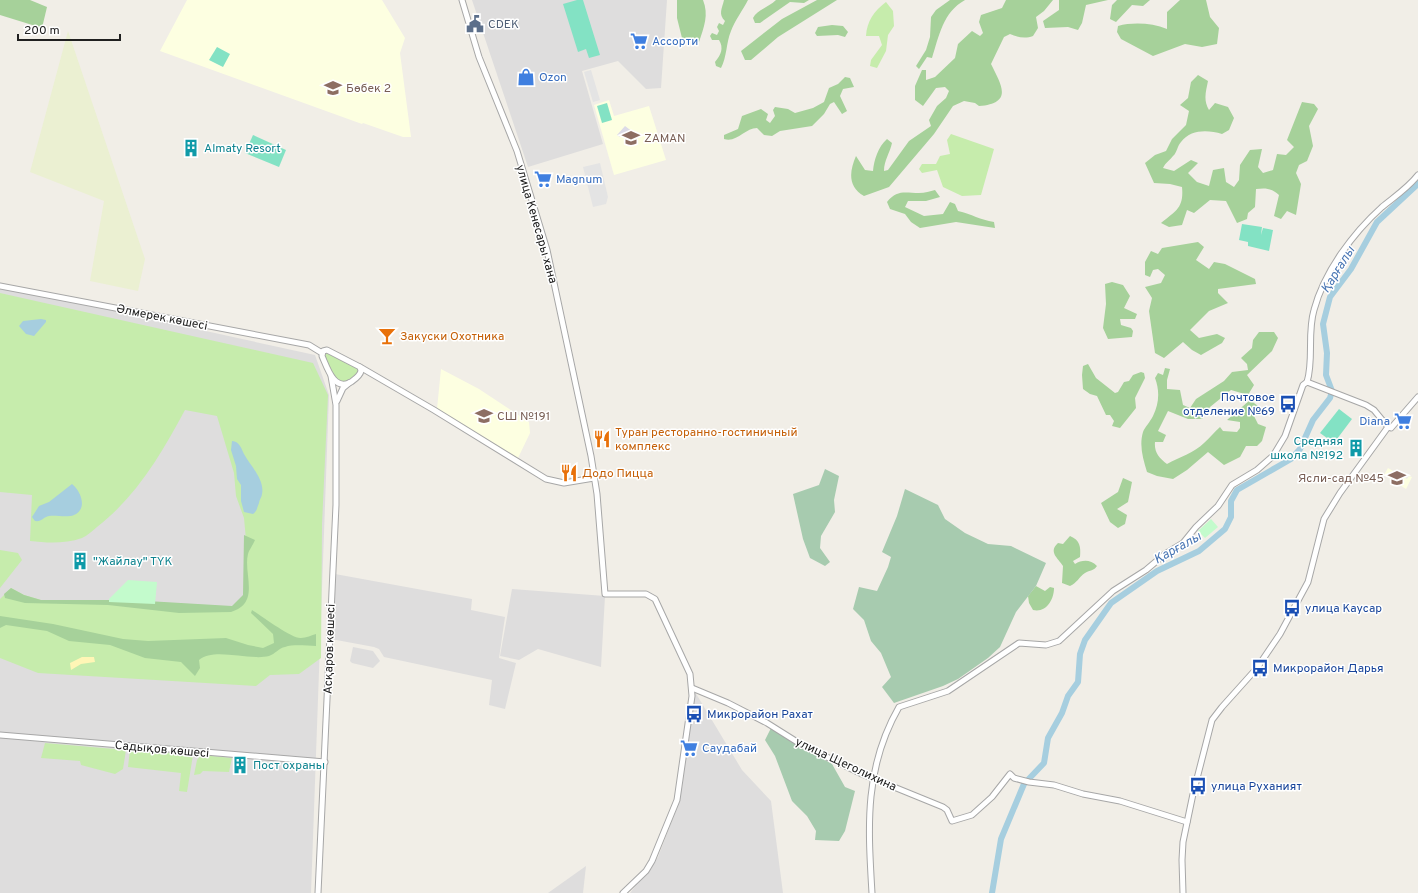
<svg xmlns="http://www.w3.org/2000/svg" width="1418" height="893" font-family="Overpass,sans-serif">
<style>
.residential{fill:#dedddd}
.education{fill:#fdffe1}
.farmland{fill:#ebf0d2}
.grass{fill:#c6ecac}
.forest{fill:#a6d19a}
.sand{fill:#fff6b6}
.cemetery{fill:#a7cbaf}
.park{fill:#c3fbcc}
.pitch{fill:#83e2c4}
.parking{fill:#e4e4e4}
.plaza{fill:#dcdbe7}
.water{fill:#a6cedf}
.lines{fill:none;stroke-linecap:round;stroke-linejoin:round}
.river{stroke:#a6cedf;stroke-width:6}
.tertiary-casing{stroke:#a7a7a7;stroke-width:7}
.tertiary{stroke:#fff;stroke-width:5}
.labels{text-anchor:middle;stroke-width:3;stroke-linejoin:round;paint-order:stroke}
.service-label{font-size:12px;fill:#4e5e75;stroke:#fff;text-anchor:start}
.shop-label{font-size:12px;fill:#366cbe;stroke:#fff;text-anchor:start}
.education-label{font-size:12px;fill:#785e54;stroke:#fff;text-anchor:start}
.culture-label{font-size:12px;fill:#0d838f;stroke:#fff;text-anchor:start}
.street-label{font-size:12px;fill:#202020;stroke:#fff}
.food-label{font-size:12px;fill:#c56008;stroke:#fff;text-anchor:start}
.transit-label{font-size:12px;fill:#164399;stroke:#fff;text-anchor:start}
.water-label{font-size:13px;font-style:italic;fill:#4976b4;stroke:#fff}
</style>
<rect width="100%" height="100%" fill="#f1eee7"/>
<!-- residential -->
<g class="residential">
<path d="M472 0H667L661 88 646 89 618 61 582 71 603 144 528 167Z"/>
<path d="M0 286 315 355 329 395 311 893H0Z"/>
<path d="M335 574 472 599 471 610 505 617 499 658 516 663 505 709 489 705 492 680 384 657 379 649 374 647 331 639Z"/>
<path d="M512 589 605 596 601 667 538 649 519 660 500 656Z"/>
<path d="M353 647 373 651 380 661 373 668 352 663 350 661Z"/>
<path d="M695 692 742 770 771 801 783 893H630L658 857 675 813 682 788Z"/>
<path d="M586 866 583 893H548Z"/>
</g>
<!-- education -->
<g class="education">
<path d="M187 0H382L405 38 400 53 411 137H403L363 123 362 124 160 51Z"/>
<path d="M609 100 614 116 649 106 666 160 614 175 594 105Z"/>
<path d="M441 369 479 389 529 422 530 433 518 458 437 409Z"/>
<path d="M1388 468 1407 479 1409 476 1412 477 1406 489 1384 475Z"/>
</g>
<!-- farmland -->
<path class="farmland" d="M68 31 145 259 138 291 90 281 104 201 30 172Z"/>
<!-- grass -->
<g class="grass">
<path d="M886 2 893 11 894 26 888 35 886 51 877 68 870 66 871 60 882 45 879 36H866C867 21 874 11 886 2Z"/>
<path d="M951 134 994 149 981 195 962 196 943 187 937 170 922 173 919 169 922 164H936L940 156 950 154 947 140Z"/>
<path d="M0 293 313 363 328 395 322 524 321 658 299 674 270 675 256 686 38 673 0 658V599L11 588 24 595 41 600 235 607 245 594 247 551 244 518 236 496 234 473 217 416 185 410C162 453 136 497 97 527 92 531 87 536 82 538 65 544 47 543 30 541L32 495 0 492Z"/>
<path d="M326 352 358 369V374C335 391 333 376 324 356Z"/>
<path d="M0 550 18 553 22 560 0 588Z"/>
<path d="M45 743 126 750 123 769 115 774 81 765 80 761 41 758Z"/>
<path d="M130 749 193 755 187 792 179 791 181 773 128 767Z"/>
<path d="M201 755 232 758 229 772 203 771 200 774 194 775 197 760Z"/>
</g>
<!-- forest -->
<g class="forest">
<path d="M0 0H30L47 7 42 28 0 15Z"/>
<path d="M677 0H703C709 15 704 27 699 42L682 38 677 18Z"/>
<path d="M724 0H748C743 10 735 20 731 31 726 43 727 57 721 68L716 66 715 62C721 55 724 48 719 40H712L710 36 712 33 717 35 719 31 717 27 719 23 723 25 725 21C718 14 722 9 724 0Z"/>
<path d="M776 0H809L804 3 790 2 760 23H755L753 18C757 10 769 7 776 0Z"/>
<path d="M817 0H837L778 37 751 60H745L741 51 782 19Z"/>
<path d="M950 0H965C943 12 939 36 932 58L927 57 919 69 916 66 926 50 930 37 931 17 936 10Z"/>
<path d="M1006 0H1053L1044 11 1036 17 1038 28 1033 36C1025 39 1017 37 1010 34L1004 37 991 64C1002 86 1013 103 979 106L975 103 964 101 953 106 934 134 889 187 864 196C848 187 849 172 856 156L865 170 873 171C874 160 878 147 887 139L892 143C890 153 884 160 884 171L888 170 909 141 931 126 929 120 937 106 946 98 949 91 945 87 936 88 923 106 915 100V86L922 70H926V80L935 77 955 58 958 44 972 31 980 36 983 33 979 22 981 15 1002 8Z"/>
<path d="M1059 0H1108L1086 5 1082 23 1078 30 1068 27 1045 28 1043 21 1059 10Z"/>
<path d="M1117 0H1150L1143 6 1132 5 1116 22 1110 19 1112 5Z"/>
<path d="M1180 0H1206L1210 17 1219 28 1217 44 1202 47 1185 44 1153 56 1121 39 1117 32 1118 26C1133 22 1152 23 1167 29V12Z"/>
<path d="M832 25 843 26 848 32 845 37 838 35 817 36 815 33 818 27Z"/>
<path d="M1198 75 1208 81C1206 91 1203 100 1209 110L1215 103 1228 107 1234 118 1229 130 1222 134C1208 130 1191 129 1181 142 1177 146 1177 153 1173 156 1169 161 1166 162 1163 168L1174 171 1191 160 1198 163 1188 173 1197 182 1209 186 1213 170 1224 168 1226 182 1234 187 1239 180 1240 165 1250 150 1262 149 1258 167 1263 173 1273 170 1277 154 1286 155 1294 147 1287 140 1302 102 1314 104 1318 109 1309 126 1313 146 1307 161 1299 165 1296 173 1301 184 1296 215 1287 211 1281 219 1274 216 1279 195C1271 188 1266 188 1256 189L1255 207 1248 213 1247 219 1237 223 1226 201 1210 200 1194 213 1187 210 1182 225 1169 227 1161 223C1176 211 1184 208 1182 187L1170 184 1154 183 1145 163 1155 155 1166 151 1172 139 1186 125 1189 111 1180 105 1188 98 1191 82Z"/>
<path d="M845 77 850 78 854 87 843 89 840 96 847 111 842 114 834 102 830 104 824 114 812 126 780 131 772 136 764 135 757 128C745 128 737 143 724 139V135L738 129 742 116 761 109 768 114 766 120 770 123 775 116 773 110 775 107 788 109 795 113 813 108 824 102 829 88 838 84Z"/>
<path d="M935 190 940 197 926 201H908L905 207 924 216 943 214 950 202 955 204 958 211C972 214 980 220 994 222L995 228 956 222 920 228 911 222 905 214 890 209 887 202C897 189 906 193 919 193 925 193 930 191 935 190Z"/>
<path d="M1198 242 1204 247 1196 260 1209 269 1214 262 1225 264 1255 279 1256 284 1218 289V293L1228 303 1209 311 1190 330 1199 338 1217 334 1225 338 1222 343 1201 355 1192 350 1183 342 1164 358 1155 353 1149 311 1152 298 1145 287 1161 283 1165 275 1158 269 1153 270 1150 277 1145 275V262L1151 251 1158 254 1162 248Z"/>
<path d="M1112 282 1123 285 1130 296 1124 308 1137 314 1135 319H1120L1121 325 1131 328 1133 331 1132 337 1108 339 1103 328 1106 304 1105 284Z"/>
<path d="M1259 332H1274L1278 338 1272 351 1247 375 1254 385 1248 395 1231 390 1210 407 1202 419H1188L1168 411 1158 431 1166 435 1163 442H1155C1154 452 1159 458 1167 464 1179 457 1194 453 1204 443 1210 438 1214 432 1220 427L1223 431 1237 432 1240 428V422L1227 420 1250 400 1258 406 1254 416 1258 424 1266 427 1262 441 1257 446H1246L1240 457 1224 465 1208 452 1187 470 1173 479 1157 476 1147 472C1143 459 1139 446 1143 432 1145 427 1150 422 1153 416 1159 404 1160 391 1155 378L1158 373 1163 375 1165 368 1170 369 1167 380V389L1180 390 1183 405 1190 408 1196 399 1224 381 1232 372 1248 370 1247 364 1241 358 1252 348 1253 340Z"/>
<path d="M1088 364 1096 378 1115 393 1118 392 1124 382 1129 381 1133 375 1141 372 1144 373 1145 378 1135 398 1136 408 1120 428 1112 426 1114 421 1110 415H1106L1097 396 1090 394 1083 389 1082 375 1083 366Z"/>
<path d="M1123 478 1132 482 1128 502 1117 509 1127 515 1125 524 1118 528 1110 522 1101 503 1118 492Z"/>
<path d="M244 535 255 540C253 545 249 550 248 554 243 574 261 603 231 612L179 613 108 605 25 603 5 598 4 594 11 588 24 595 41 600H130L232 606 243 595Z"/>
<path d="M1070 536C1080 540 1081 547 1080 557L1073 561 1075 564C1082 560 1090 559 1097 566 1094 571 1090 570 1085 573 1079 577 1077 583 1070 586L1062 583 1063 566C1058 558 1048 552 1058 543L1063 544Z"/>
<path d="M1036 586 1045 591 1050 587 1054 588C1054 600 1046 613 1033 610L1029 603 1028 596Z"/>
<path d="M252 610C262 616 292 639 301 638 306 638 312 635 316 634V646C307 646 294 644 285 647 279 648 275 654 269 656 250 661 214 647 199 660L200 668 195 676 181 662 145 658 110 645 69 641 47 631 6 625 0 628V616L53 624 123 639 148 641 226 638 248 645 263 648 274 643 273 634 251 613Z"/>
</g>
<!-- sand -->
<path class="sand" d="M82 657H94L95 662 81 664 71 670 70 663Z"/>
<!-- cemetery -->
<g class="cemetery">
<path d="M825 469 839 476 834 500 835 512 821 536 820 548 830 562 825 566 810 558 803 539 793 494 819 485Z"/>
<path d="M905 489 938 505 945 519 965 533 988 544 1011 546 1046 563 1036 586 1016 612 1000 647 988 658 958 679 943 686 894 703 882 687 891 677 881 653 871 641 864 620 853 609 859 587 877 591 888 567 891 557 882 552 897 516Z"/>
<path d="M771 728 832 764 845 787 855 791 845 831 839 841 815 840 816 831 807 816 792 801 775 756 765 740Z"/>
</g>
<!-- park -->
<g class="park">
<path d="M1211 519 1218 527 1205 538 1198 531Z"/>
<path d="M128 580 157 582 155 604 109 602V599Z"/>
</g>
<!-- pitch -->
<g class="pitch">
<path d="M577 0H583L600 55 589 58 586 49 578 52 563 4Z"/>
<path d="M217 47 230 54 223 67 209 60Z"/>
<path d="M607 103 612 120 602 123 597 106Z"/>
<path d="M253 135 286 150 279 167 245 153Z"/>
<path d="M1242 224 1262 227 1261 235 1263 228 1273 230 1269 251 1248 246V242L1239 240Z"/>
<path d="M1339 409 1352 419 1334 443 1320 433Z"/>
</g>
<!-- parking -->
<g class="parking">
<path d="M591 70 600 100 593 102 584 72Z"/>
<path d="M600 163 608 197 606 204 593 207 583 167Z"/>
</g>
<!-- plaza -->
<path class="plaza" d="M625 126 637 135 629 145 628 144 629 141 622 135 620 137 617 135Z"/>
<!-- water -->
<g class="water">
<path d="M41 319 46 320V322L34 336 26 334 19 326 23 321Z"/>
<path d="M232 441C240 442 241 448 244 454 250 465 265 480 262 494 262 497 259 500 259 503 257 508 257 511 253 514L244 512 241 501V485L237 479 236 466 231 450Z"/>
<path d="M72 484C81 491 88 509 74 515 67 518 57 515 49 516 43 517 42 522 35 521L32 517 39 506 49 502Z"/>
</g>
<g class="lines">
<!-- river -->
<path class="river" d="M992 893 1001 839 1024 784 1044 763 1048 738 1062 713 1068 696 1078 682 1080 654 1085 640 1111 603 1157 571 1199 551 1225 529 1231 517V501L1237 490 1291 459 1300 449 1313 420 1330 398 1332 391 1326 375 1327 353 1323 324 1330 297 1351 269 1377 222 1418 184"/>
<!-- tertiary casing -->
<g class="tertiary-casing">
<g id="tertiary">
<path d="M462 0 479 57 517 151 547 250 591 456 597 494 605 594H646L655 599 690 674 692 696 677 800 652 861 646 871 623 893"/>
<path d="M0 286 309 345 322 353"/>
<path d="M327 350 360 367 361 371C360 376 355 379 351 382 334 392 327 367 322 356L323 351Z"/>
<path d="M360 367 434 410 546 479 564 483 594 478"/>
<path d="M1307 382C1314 360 1307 333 1314 310 1324 272 1353 233 1382 207 1394 197 1408 188 1418 175"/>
<path d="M1307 382 1366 405 1374 410 1388 427"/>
<path d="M337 401 343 388 349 383"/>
<path d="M692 688 728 703 767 723 802 745 862 774 943 807 947 810 952 821 972 815 992 797 1010 774 1014 778 1029 782 1054 785 1083 794 1120 801 1187 822"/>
<path d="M0 735 325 762"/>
<path d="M318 893 336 505V405L331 376"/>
<path d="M872 893C868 826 864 768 899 707L948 691 1019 643 1046 645 1059 641 1113 591 1146 570 1165 554 1183 543 1196 527 1218 506 1232 485 1257 470 1273 456 1285 436 1303 385 1307 382"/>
<path d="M1183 893 1182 860 1183 842 1193 794 1212 720 1222 707 1257 668 1280 634 1308 582 1324 519 1340 493 1388 427 1391 428 1418 397"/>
</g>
</g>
<!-- tertiary -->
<use href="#tertiary" class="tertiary"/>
</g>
<!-- icons -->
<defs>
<g id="civic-bare" transform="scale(1.38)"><path d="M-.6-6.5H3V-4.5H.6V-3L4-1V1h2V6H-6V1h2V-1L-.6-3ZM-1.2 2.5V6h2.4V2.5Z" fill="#5c6f8a" stroke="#fff" stroke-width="2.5" paint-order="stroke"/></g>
<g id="supermarket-bare" transform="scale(1.38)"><path d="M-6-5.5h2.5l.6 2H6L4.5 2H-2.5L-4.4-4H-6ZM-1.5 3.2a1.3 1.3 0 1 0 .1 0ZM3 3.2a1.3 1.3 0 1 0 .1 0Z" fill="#3f7fe0" stroke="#fff" stroke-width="2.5" paint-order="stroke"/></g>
<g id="shop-bare" transform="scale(1.38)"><path d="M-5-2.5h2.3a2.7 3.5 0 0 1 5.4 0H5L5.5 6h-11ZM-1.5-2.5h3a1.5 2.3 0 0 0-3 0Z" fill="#3f7fe0" stroke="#fff" stroke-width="2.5" paint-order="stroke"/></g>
<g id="school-bare" transform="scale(1.38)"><path d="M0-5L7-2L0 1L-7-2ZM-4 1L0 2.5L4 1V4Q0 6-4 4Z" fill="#8d6e63" stroke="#fff" stroke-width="2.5" paint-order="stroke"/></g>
<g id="building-bare" transform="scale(1.38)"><path d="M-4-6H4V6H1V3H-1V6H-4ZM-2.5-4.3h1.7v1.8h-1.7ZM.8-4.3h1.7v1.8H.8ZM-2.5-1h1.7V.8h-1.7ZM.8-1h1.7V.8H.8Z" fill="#0f9aa8" stroke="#fff" stroke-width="2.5" paint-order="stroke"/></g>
<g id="bar-bare" transform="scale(1.38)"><path d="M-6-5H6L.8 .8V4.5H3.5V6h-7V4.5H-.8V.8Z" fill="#e8710a" stroke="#fff" stroke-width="2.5" paint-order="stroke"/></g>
<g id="bus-bare" transform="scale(1.38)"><path d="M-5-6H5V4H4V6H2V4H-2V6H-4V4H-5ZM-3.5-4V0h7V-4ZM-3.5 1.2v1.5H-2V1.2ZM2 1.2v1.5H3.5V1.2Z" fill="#1a4fb4" stroke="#fff" stroke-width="2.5" paint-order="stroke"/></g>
<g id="restaurant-bare" transform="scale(1.38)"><path d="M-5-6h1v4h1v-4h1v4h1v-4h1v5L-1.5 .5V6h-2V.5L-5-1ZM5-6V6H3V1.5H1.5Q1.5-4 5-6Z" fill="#e8710a" stroke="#fff" stroke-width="2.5" paint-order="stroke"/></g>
</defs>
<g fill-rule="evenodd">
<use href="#civic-bare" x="475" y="24"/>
<use href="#supermarket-bare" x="639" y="41"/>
<use href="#shop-bare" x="526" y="77"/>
<use href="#school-bare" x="333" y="88"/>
<use href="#school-bare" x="631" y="138"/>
<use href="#building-bare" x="191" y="148"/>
<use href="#supermarket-bare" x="543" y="179"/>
<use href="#bar-bare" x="387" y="336"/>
<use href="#bus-bare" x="1288" y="404"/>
<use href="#school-bare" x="484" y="416"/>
<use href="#supermarket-bare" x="1403" y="421"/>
<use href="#restaurant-bare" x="602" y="439"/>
<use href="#building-bare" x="1356" y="448"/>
<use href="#restaurant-bare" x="569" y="473"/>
<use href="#school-bare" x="1397" y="478"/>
<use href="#building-bare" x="80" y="561"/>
<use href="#bus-bare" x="1292" y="608"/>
<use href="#bus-bare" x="1260" y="668"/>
<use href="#bus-bare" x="694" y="714"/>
<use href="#supermarket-bare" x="689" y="748"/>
<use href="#building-bare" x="240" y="765"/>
<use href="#bus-bare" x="1198" y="786"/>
</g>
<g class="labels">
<!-- service labels -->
<g class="service-label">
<text x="488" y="28">CDEK</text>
</g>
<!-- shop labels -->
<g class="shop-label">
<text x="652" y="45">Ассорти</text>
<text x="539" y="81">Ozon</text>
<text x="556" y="183">Magnum</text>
<text x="1390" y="425" text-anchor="end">Diana</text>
<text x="702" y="752">Саудабай</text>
</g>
<!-- education labels -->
<g class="education-label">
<text x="346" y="92">Бөбек 2</text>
<text x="644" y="142">ZAMAN</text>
<text x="497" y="420">СШ №191</text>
<text x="1384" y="482" text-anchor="end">Ясли-сад №45</text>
</g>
<!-- culture labels -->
<g class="culture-label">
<text x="204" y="152">Almaty Resort</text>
<text x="1343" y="445" text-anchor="end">Средняя<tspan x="1343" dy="14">школа №192</tspan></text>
<text x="93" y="565">"Жайлау" ТҮК</text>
<text x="253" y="769">Пост охраны</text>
</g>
<!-- street labels -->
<g class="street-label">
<text transform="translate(537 224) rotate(74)" y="4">улица Кенесары хана</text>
<text transform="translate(162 317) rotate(11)" y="4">Әлмерек көшесі</text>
<text transform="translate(329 649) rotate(-88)" y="4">Асқаров көшесі</text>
<text transform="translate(162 749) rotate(5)" y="4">Садықов көшесі</text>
<text transform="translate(846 764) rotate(25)" y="4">улица Щеголихина</text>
</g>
<!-- food labels -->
<g class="food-label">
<text x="400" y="340">Закуски Охотника</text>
<text x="615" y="436">Туран ресторанно-гостиничный<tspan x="615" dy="14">комплекс</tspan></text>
<text x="582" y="477">Додо Пицца</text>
</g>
<!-- transit labels -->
<g class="transit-label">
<text x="1275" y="401" text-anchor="end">Почтовое<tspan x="1275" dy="14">отделение №69</tspan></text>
<text x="1305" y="612">улица Каусар</text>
<text x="1273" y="672">Микрорайон Дарья</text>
<text x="707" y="718">Микрорайон Рахат</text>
<text x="1211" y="790">улица Руханият</text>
</g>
<!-- water labels -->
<g class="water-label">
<text transform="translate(1337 269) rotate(-58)" y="5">Қарғалы</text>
<text transform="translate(1177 547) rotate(-29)" y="5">Қарғалы</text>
</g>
</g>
<!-- scale -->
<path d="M18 34v6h102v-6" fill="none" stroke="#202020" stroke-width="2"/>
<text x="24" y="34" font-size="12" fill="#202020" stroke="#ffffff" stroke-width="3" paint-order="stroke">200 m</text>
</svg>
